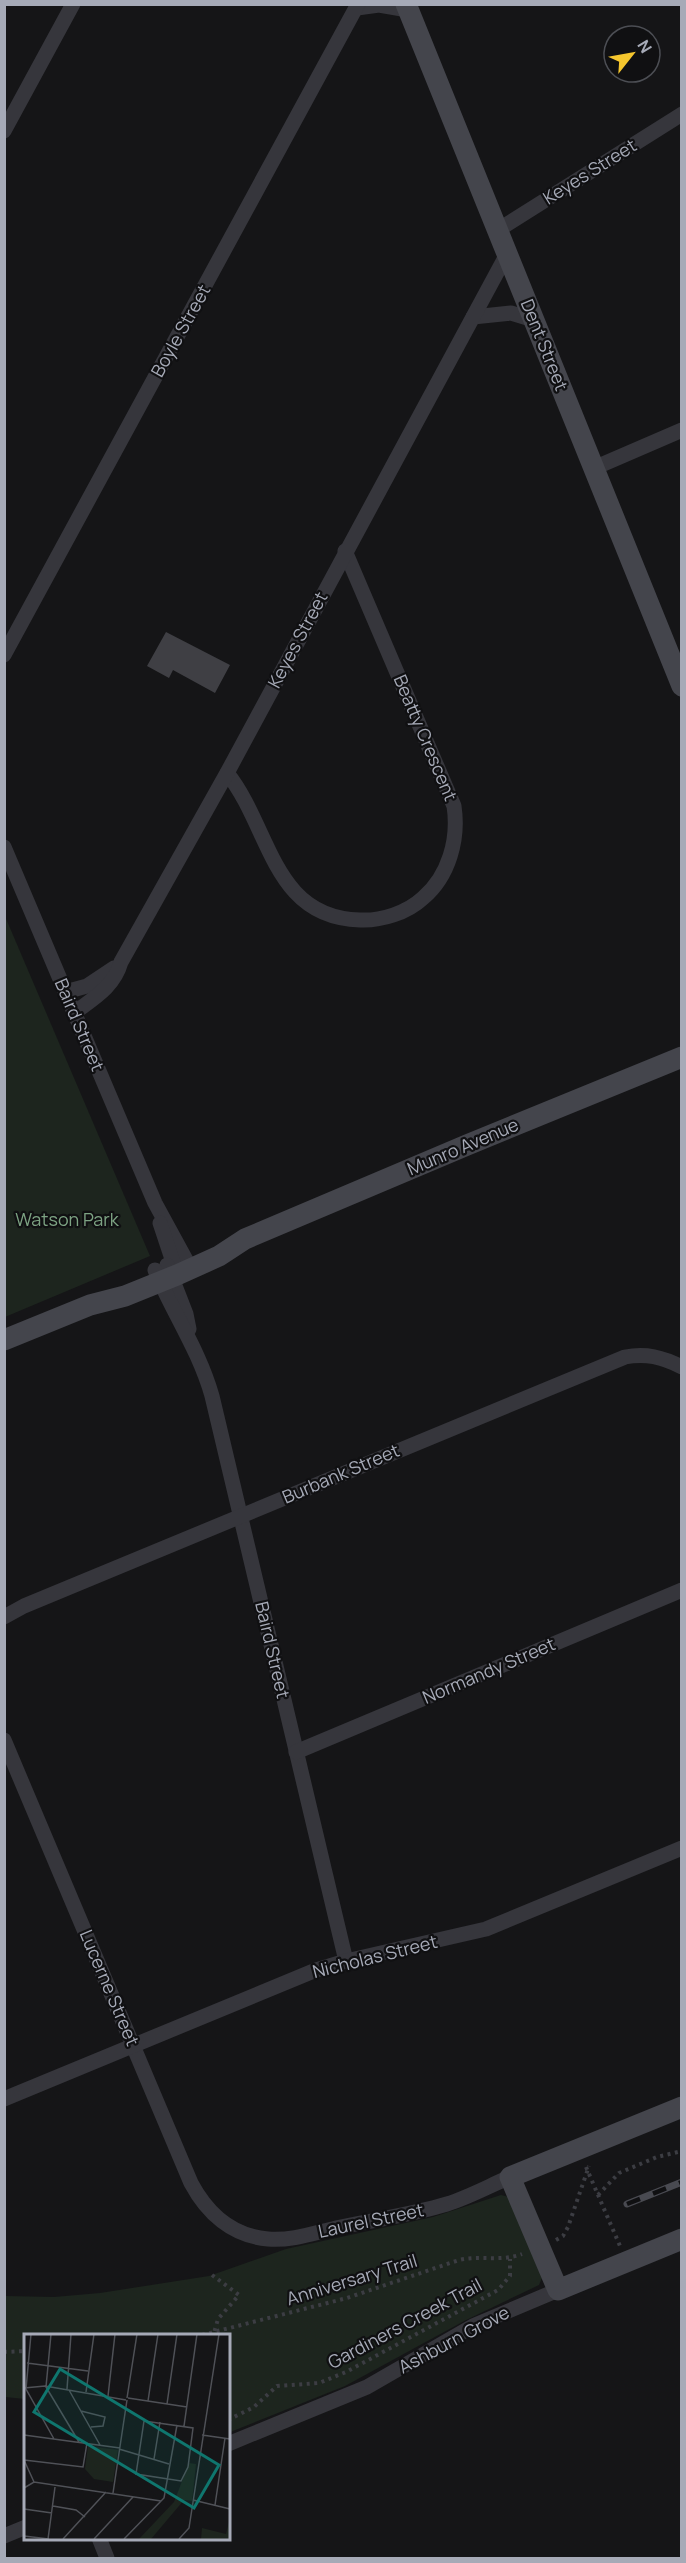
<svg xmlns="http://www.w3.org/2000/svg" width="686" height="2563" font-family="Manrope,sans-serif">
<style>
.green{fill:#1d251e}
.building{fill:#3f3f44}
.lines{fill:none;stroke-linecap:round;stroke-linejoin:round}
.path{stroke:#3c3d43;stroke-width:4;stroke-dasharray:3 4.5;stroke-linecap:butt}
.street{stroke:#36363c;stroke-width:15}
.secondary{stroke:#44454c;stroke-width:21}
.rail-casing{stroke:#494a51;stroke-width:7}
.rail{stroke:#101012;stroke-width:4.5;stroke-dasharray:14;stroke-linecap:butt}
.labels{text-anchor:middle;stroke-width:4.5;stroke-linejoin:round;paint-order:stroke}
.street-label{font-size:18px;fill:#a6aab7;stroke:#101012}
.park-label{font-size:18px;fill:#7da383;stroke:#101012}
.inset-road{fill:none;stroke:#4f5157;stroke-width:1.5}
.view{fill:#0f766e;fill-opacity:0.15;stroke:#0f766e;stroke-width:3}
.inset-edge{fill:none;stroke:#a6aab7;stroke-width:3}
</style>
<rect width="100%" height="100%" fill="#151517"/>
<!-- green -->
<g class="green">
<path d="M4 914 150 1256 5 1317H4Z"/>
<path d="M501 2195 509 2197 544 2273 539 2285 466 2320 345 2386 228 2433V2335H26L25 2399 5 2397V2296L54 2297 100 2293 209 2276 286 2249 433 2217Z"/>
</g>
<!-- building -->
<path class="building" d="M166 632 230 665 215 693 173 670 169 678 147 666Z"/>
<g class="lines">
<!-- path -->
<g class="path">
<path d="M586 2167 620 2246"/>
<path d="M598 2195 619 2173 657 2157 682 2151"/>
<path d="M556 2240 563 2236 568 2227 589 2166"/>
<path d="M212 2275 239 2295 218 2319 214 2333"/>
<path d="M202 2335 347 2298 459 2260C480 2255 501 2262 522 2254"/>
<path d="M4 2352 26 2351"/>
<path d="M228 2420 254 2407 277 2386 319 2383 346 2372 498 2290 510 2276V2259"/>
</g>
<!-- street -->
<g class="street">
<path d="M357 8 379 5 408 10"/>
<path d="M4 131 73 4"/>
<path d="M498 230 682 114"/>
<path d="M473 317 511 313 534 320"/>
<path d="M594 468 682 430"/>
<path d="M4 655 358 4"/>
<path d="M227 773C271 828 272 918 360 920 381 921 407 913 423 898 449 876 459 839 454 806L345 551"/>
<path d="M4 847 155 1203 191 1269"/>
<path d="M65 992 87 986 114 968"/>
<path d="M74 1013C94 998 114 987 121 962L227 773 507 254"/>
<path d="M160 1223 176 1271"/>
<path d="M167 1265 186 1314 189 1329"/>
<path d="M155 1270C173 1313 199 1350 212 1396L346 1961"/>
<path d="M4 1617 24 1606 625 1357C646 1353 662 1357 682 1367"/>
<path d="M4 1740 191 2183C207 2213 232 2236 268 2239 291 2241 314 2233 336 2228 372 2220 411 2215 447 2204 469 2197 489 2186 510 2177"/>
<path d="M296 1752 682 1590"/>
<path d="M4 2099 316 1970 346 1961 486 1929 682 1848"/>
<path d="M228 2444 367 2387 473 2326 558 2290"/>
<path d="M4 2536 26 2527"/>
<path d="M99 2538 107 2558"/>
</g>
<!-- secondary -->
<g class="secondary">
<path d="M406 4 682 686"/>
<path d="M4 1340 90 1305 125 1296 177 1275 219 1256 245 1239 467 1145 682 1057"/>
<path d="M682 2107 510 2177 558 2290 682 2239"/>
</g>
<!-- rail casing -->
<g class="rail-casing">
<path id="rail" d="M627 2204 682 2182"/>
</g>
<!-- rail -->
<use href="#rail" class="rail"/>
</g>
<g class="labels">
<!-- street labels -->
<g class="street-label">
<text transform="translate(590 172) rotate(-32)" y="6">Keyes Street</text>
<text transform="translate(181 331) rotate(-61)" y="6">Boyle Street</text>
<text transform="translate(544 345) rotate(68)" y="6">Dent Street</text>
<text transform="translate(298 640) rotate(-62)" y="6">Keyes Street</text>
<text transform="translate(425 738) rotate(67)" y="6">Beatty Crescent</text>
<text transform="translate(79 1025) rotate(67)" y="6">Baird Street</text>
<text transform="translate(463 1147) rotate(-23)" y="6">Munro Avenue</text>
<text transform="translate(341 1474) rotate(-23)" y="6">Burbank Street</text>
<text transform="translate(272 1650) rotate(77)" y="6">Baird Street</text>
<text transform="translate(489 1671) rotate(-23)" y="6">Normandy Street</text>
<text transform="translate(375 1957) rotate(-14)" y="6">Nicholas Street</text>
<text transform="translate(109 1988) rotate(67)" y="6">Lucerne Street</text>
<text transform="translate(371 2221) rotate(-12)" y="6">Laurel Street</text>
<text transform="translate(352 2280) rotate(-17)" y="6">Anniversary Trail</text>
<text transform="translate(405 2324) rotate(-28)" y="6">Gardiners Creek Trail</text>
<text transform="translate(454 2340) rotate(-28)" y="6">Ashburn Grove</text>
</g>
<!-- park labels -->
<g class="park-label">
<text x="67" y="1226">Watson Park</text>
</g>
</g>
<!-- overview -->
<g transform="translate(24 2334)">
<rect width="206" height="206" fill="#151517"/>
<path d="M64 112 94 116 89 148 70 145 61 135ZM165 129 172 130 168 167 160 166 127 205H115L150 168ZM205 188V205H177L178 194 202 200Z" fill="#1d251e"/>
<path class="inset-road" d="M7 0 2 55 30 105M27 0 22 53 55 108M3 29 64 37M0 54 21 52 102 66M43 55 47 0M45 56 76 111M62 58 70 0M84 62 91 0M103 64 113 0M104 64 163 73M124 67 134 0M143 70 153 0M57 77 81 83 79 92 67 93M120 87 169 94 164 133 157 147 112 140ZM160 92 173 0M0 101 96 114M178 101 206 105M95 115 145 130M130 125 136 88M0 126 59 133 63 109M0 126 10 148M0 154 10 148 137 167M89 159 103 66M169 166 206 175M191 171 201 104M29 172 52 176 61 183M0 175 28 179M0 202 25 205M24 205 31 153M39 205 82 158M70 205 109 163M100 205 140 164 153 91M155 205 165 194 195 0"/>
<path class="view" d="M36 35 195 131 170 174 10 78Z"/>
<rect width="206" height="206" class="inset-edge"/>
</g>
<!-- border -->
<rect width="686" height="2563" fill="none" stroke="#a6aab7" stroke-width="12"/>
<!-- north arrow -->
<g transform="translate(632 54) rotate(59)"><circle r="28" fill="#101012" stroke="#4c4e54" stroke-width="1.5"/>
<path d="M0-4.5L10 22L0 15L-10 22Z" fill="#f5c62e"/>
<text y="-9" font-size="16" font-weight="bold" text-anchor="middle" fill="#a6aab7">N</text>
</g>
</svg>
